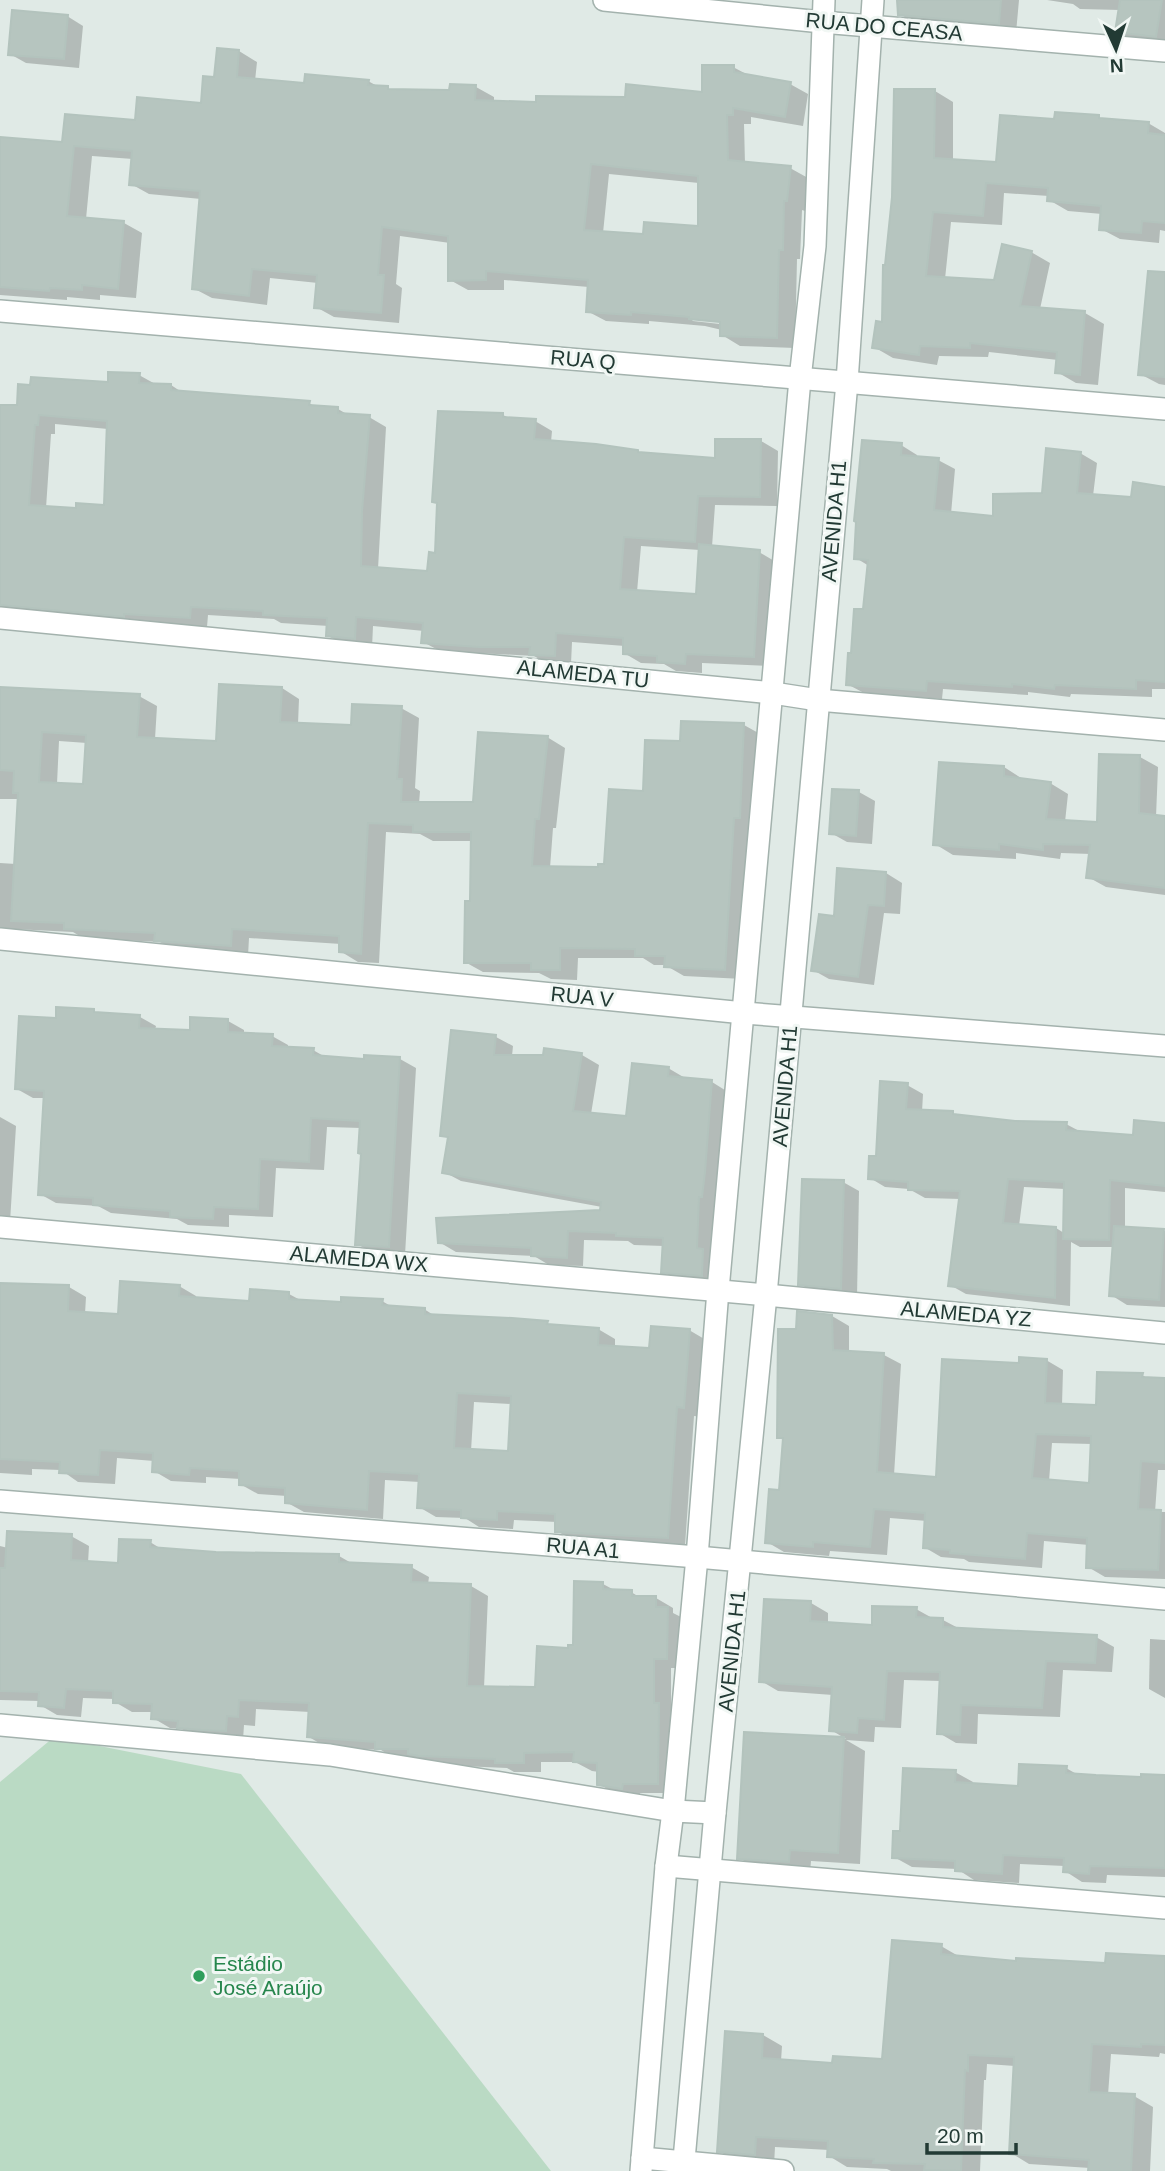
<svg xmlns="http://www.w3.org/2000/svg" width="1165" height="2171" font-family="Arial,sans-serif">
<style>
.green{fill:#badac4}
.shadow{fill:#0003;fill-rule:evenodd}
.building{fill:#b6c5bf;stroke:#b3c3bd;stroke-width:2;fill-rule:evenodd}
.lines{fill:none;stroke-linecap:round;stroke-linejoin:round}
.minor-casing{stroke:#a3b2ad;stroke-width:24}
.minor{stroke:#fff;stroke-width:21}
.leisure-dot{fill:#2e9e5b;stroke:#f1f7f4;stroke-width:2.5}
.labels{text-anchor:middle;stroke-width:6;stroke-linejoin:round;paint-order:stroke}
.street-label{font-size:21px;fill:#223a34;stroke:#f1f7f4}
.leisure-label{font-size:21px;fill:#27864d;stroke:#f1f7f4;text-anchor:start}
</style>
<rect width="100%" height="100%" fill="#e0eae6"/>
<!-- green -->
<path class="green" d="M54 1737 241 1774 551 2171H0V1782Z"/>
<!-- shadow -->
<g class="shadow">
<path d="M899 0H1019L1016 33 918 25 900 14Z"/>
<path d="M1047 0H1165V45L1135 41 1117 31 1120 10 1080 9 1073 4Z"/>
<path d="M67 16 83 26 79 68 26 63 10 54Z"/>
<path d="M239 51 257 62 255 81 306 85 368 81 379 87 393 91 451 92 476 87 494 97V102L538 103 703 94 733 67 750 76 790 84 808 94 803 126 751 117V124H744L745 164 790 168 808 178 805 211 802 210 800 259H797L795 348 740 346 722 335V330L705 326 649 321V324L606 321 587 311 589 287 504 280V290H468L450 280V243L400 236 396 284 402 288 399 323 334 317 316 307 318 283 270 278 267 305 212 298 193 288 201 199 149 194 131 184 133 159 92 156 86 219 124 223 142 233 136 298 100 295V300L67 297V300L0 295V139L63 144 202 105 215 79ZM609 174 699 183 700 228 644 236 603 233ZM689 317 729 321V325L693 321Z"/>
<path d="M935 91 953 102V161L998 163 1056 121 1099 117 1105 121 1148 123 1165 133V231L1160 230 1159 243 1120 239 1101 229 1102 214 1068 211 1049 200V196L1004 193 1002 225 951 222 945 279 995 282 1031 252 1050 263 1040 309 1085 313 1104 324 1098 385 1076 383 1057 372 1058 360 989 352 988 357 939 356 937 365 893 358 874 347 884 324Z"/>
<path d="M1165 285V385L1159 384 1140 374Z"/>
<path d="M139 375 157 385H171L183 393 309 403 318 408 338 409 350 416 369 417 386 427 378 569 429 573 437 554 439 504 434 501 503 415 511 419 535 421 552 431 551 442 638 452 717 460 761 441 778 451 777 506 715 505 712 547 759 552 776 562 770 666 702 663V673L676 671 664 664 641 663 624 653 625 646 572 642 571 664H548L534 656 440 651 423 642 424 631 373 626 372 648 345 645 328 636 329 626 281 623 274 619 208 615 207 627 0 615V407H19ZM55 424 108 429 106 506 77 510 46 508 51 434H55ZM641 546 700 550 698 595 637 592Z"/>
<path d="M901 445 917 455V458L938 460 955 469 951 514 995 518 1043 495 1080 453 1097 463 1093 496 1132 499 1165 488V689H1152V697L1071 694 1070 697 1028 692V695L943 689 942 699 864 693 847 684 865 611 869 566 856 558Z"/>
<path d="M0 687 139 696 157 706 155 739 218 743 282 688 299 699 298 724 353 726 401 708 419 718 415 788 420 791 419 804H475L547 737 565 748 556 828H553L550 868 600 869 606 866 644 793 682 743 683 723 744 725 762 735 743 979 684 976 665 965H654L643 958H578L577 980 551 979 539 973 483 972 465 962 472 903 473 841H433L420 834 386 832 379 963 358 962 340 951 341 944 249 938 248 956 174 950 160 942 83 938 73 932 14 929 13 934H0V863L16 864 20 799H0ZM59 741 87 743 85 786 57 784Z"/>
<path d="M1140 757 1158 767 1156 817 1165 818V895L1106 887 1088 877 1091 854 1061 853 1060 859 1016 853V859L953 855 935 844 1004 767 1021 778V780L1050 783 1068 794 1065 822 1098 823Z"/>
<path d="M859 792 875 801 872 844 847 842 831 833Z"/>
<path d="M886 873 902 883 900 914 884 913 874 985 829 979 813 970 835 918Z"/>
<path d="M94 1011 100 1015 140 1017 156 1026 155 1030 191 1032 228 1021 244 1030V1034L272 1036 288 1045V1048L313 1050 327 1058 365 1060V1056L400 1059 416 1068 405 1255 373 1253 357 1244 363 1154 361 1128 327 1127 324 1170 276 1168 273 1217 229 1215V1227L188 1225 177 1219 111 1213 98 1206 56 1203 40 1194 45 1098H33L17 1089 57 1020Z"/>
<path d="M496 1037 513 1046 512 1056 544 1057 545 1050 582 1055 599 1065 591 1114 628 1117 668 1068 685 1078 712 1082 728 1092 719 1285 680 1281 663 1272 664 1246 634 1245 628 1241 584 1240 583 1266 549 1265 534 1256 456 1252 439 1242 602 1211V1207L461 1181 444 1172 450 1139 442 1135Z"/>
<path d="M907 1085 923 1094 922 1112 953 1113 958 1116 1015 1122 1066 1124 1083 1133 1134 1137 1165 1124V1192L1125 1188V1229L1165 1231V1307L1127 1305 1111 1295 1114 1247H1080L1071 1242 1070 1306 966 1294 950 1285 961 1199 925 1198 909 1189 885 1187 870 1178ZM1024 1187 1065 1189 1064 1233 1056 1228 1019 1226Z"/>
<path d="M0 1117 16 1126 10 1222H0Z"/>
<path d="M843 1182 859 1191 857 1297 816 1293 800 1284Z"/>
<path d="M0 1283 69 1287 86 1297 85 1314 120 1316 179 1286 196 1296V1299L251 1302 289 1294 302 1301 343 1304 382 1301 394 1308 424 1309 435 1316 547 1323 554 1327 598 1329 615 1339V1348L651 1350 689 1330 706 1340 701 1417 694 1416 685 1546 574 1541 557 1531V1522L514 1520 513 1529 479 1527 465 1518 436 1517 419 1507 420 1482 385 1480 383 1519 304 1512 286 1502 287 1496 258 1494 240 1484 241 1479 206 1477V1483L171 1481 154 1471V1461L117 1458 115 1484 78 1482 61 1470 32 1469V1475L0 1473ZM474 1402 512 1404 509 1453 471 1451Z"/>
<path d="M832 1316 849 1326V1353L884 1355 901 1364 894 1475 938 1479 1021 1365 1046 1360 1063 1370 1062 1405 1098 1406 1142 1375 1149 1379 1165 1380V1470H1158L1155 1512H1165V1579L1105 1577 1088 1567 1089 1545 1044 1541 1042 1568 969 1562 964 1559 941 1557 924 1547 927 1521 890 1518 887 1555 830 1551 829 1556 784 1552 767 1542 781 1492 785 1441 778 1437 798 1331ZM1052 1443 1092 1444 1091 1485 1049 1481Z"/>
<path d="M71 1536 89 1546 88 1563 119 1565 150 1542 163 1550 215 1553 339 1556 353 1564 411 1567 429 1577 428 1584 471 1586 488 1596 484 1688 536 1689 574 1647 603 1584 616 1591 631 1592 641 1598H656L673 1608V1613L685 1619 684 1668H671V1712L676 1715 675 1793H640L639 1798 616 1794 599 1784V1772L592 1771 575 1762H541V1772H514L507 1768 438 1765 427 1763 418 1758H394L381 1750 326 1747 309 1737 310 1712 256 1709 255 1726 244 1725 243 1740 196 1737 182 1729 170 1728 153 1718V1712H132L115 1702V1699L83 1698 81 1717 57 1715 40 1705V1701L0 1700V1546L8 1548Z"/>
<path d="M811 1603 828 1613V1624L874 1626 916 1609 934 1619 943 1620 960 1629 1096 1637 1114 1647 1112 1672 1063 1670 1060 1717 978 1714 977 1744 956 1743 939 1733 941 1681 904 1680 901 1728 875 1727 874 1742 846 1740 865 1751 860 1864 811 1861 810 1873 761 1870 739 1858 746 1734 846 1739 831 1730 833 1695 778 1691 761 1681Z"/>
<path d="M1150 1639 1165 1640V1698L1149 1689Z"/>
<path d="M1066 1768 1080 1776 1165 1777V1877L1107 1875 1106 1883 1082 1882 1065 1871V1866L1020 1864 1019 1883 974 1880 957 1869 912 1867 894 1857 902 1833 955 1772 973 1782 972 1785 1020 1788Z"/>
<path d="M941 1946 960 1957 1018 1963 1107 1965 1165 1957V2054L1160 2053 1159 2057 1111 2054 1108 2095 1134 2096 1153 2107 1150 2171H1091L1090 2168 1029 2164 1011 2153 1015 2066 987 2064 986 2080H984L980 2171H891L887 2169 847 2167 829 2156V2150L775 2147 774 2165 738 2162 719 2151 763 2035 782 2046 781 2061 834 2065 884 2061Z"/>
</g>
<!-- building -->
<g class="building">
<path d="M897 0H1001L999 24 898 15Z"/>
<path d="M1120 0H1162L1156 37 1115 32Z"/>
<path d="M12 10 68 15 64 59 8 55Z"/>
<path d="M217 48 239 50 237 77 304 83 305 74 369 80 368 85 388 86V89L449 90 450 84 476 85 475 100 536 102V96L625 97 626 84 702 92V65H734V72L791 82 785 117 733 108V115H727L728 160 791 166 787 201H784L783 250H779L777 338 720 336V322L689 319V317L631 312V315L586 312 588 280 486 271V280L448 281V236L382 227 378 275H384L381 313 314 308 317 275 252 269 249 296 192 289 200 191 129 185 132 151 74 146 67 216 124 221 118 289 82 285V290L50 288 49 291 0 287V137L62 142 65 114 135 120 137 97 201 103 203 76 214 77ZM591 164 698 176V226L644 222 643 234 584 230Z"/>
<path d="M894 89H935L934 158 996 162 1000 115 1054 119 1055 112 1099 115V118L1149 122 1148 133 1165 135V223L1142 221 1141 233 1099 230 1101 206 1047 201 1048 188 986 183 983 216 933 212 926 276 994 280 1002 244 1032 251 1020 306 1085 311 1080 375 1055 373 1057 352 970 343V348L920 346 919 355 872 348 876 321 882 322 883 265H885L892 197Z"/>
<path d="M1148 271 1165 272V377L1138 375Z"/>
<path d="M108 372 140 373 139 383 171 384V390L310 401 309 405 338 407V413L370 415 362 511 361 566 427 571 429 552 435 553 437 503 432 502 438 411 503 413V417L536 419 534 439 596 444 638 450V452L715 458V439H761L760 497 698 496 695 542 624 537 620 589 696 594 699 544 760 550 754 657 686 654 685 664 657 662V656L623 654V638L556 633 555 656 529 655 530 647H479L421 643 423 623 356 617 355 639 326 636 327 618 263 615V611L191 607 190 618 124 614V617L0 605V405H17L18 384 30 385 31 377 108 382ZM39 415 107 421 104 505 76 503V508L29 505 35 425H38Z"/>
<path d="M862 440 902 443 901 455 939 458 934 510 993 516V494L1042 493 1046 448 1081 452 1077 493 1131 497 1133 482 1165 487V682L1136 680V689L1055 685 1054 689 1012 684V687L927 681 926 691 846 685 848 653H851L854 609H863L868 560 854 559 856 522 854 521Z"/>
<path d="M219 684 282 687 280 722 351 725 352 704 402 706 397 779H402L401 802H473L478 732 548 736 539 819H535L532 866 598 867V864H604L609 789 643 791 645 740 680 741 681 721 744 723 740 818H734L725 970 664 967 665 956H635V949L560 948V970H531V963H464L465 901H470L471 832H413V825L368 823 361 954 339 952V936L232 929 231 946 154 941 155 933 64 929V923L11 921 18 793H13L14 771 0 770V687L140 694 137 737 216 741ZM42 732 86 735 83 784 39 782Z"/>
<path d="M1099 754 1140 755 1139 813 1165 816V888L1086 878 1090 845 1043 844V850L999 844V850L933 845 939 762 1004 766V776L1051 782 1046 819 1097 822Z"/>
<path d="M832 789 859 790 856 836 829 834Z"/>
<path d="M837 868 886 872 884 906 868 905 858 977 811 971 819 914 834 916Z"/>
<path d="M56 1007 94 1009V1012L140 1015 139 1028 190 1030V1017L228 1019V1032L273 1034 272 1046 314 1048 313 1055 364 1059V1055L400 1057 389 1247 355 1245 361 1154 358 1153 360 1121 311 1118 309 1162 260 1159 258 1209 214 1207 213 1219 170 1217V1211L93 1205V1198L38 1195 44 1091 15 1089 19 1016 56 1018Z"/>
<path d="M451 1030 496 1035 494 1055H543L544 1048 582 1053 573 1111 626 1116 632 1063 669 1067 668 1076 712 1080 705 1172 702 1197H699L697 1248 703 1249 702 1276 661 1273 663 1238 616 1236V1233L568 1231 567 1258 531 1256V1248L438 1243 436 1218 600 1210 601 1202 442 1173 448 1137 440 1136Z"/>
<path d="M880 1081 908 1083 906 1109 953 1111V1114L1015 1121 1067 1122 1066 1130 1133 1135 1134 1120 1165 1123V1186L1110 1180 1109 1240 1063 1239 1064 1182 1008 1179 1003 1223 1056 1227 1055 1298 948 1286 960 1191 908 1190V1182L868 1179 869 1156H876Z"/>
<path d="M802 1179 844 1180 841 1289 798 1285Z"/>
<path d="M1114 1226 1164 1229 1159 1300 1109 1296Z"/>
<path d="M120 1281 180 1285 179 1296 249 1301 250 1289 289 1292V1299L341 1302V1297L383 1299 382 1305 425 1308V1314L512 1318 548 1321 547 1324 599 1328 598 1345 649 1348 651 1326 690 1329 684 1408 677 1407 668 1538 555 1532V1514L497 1511V1520L461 1518V1510L417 1508 419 1474 369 1471 367 1510 285 1503V1488L239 1485V1471L190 1468 189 1475 152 1472 153 1453 100 1450 98 1475 59 1473 60 1462 0 1459V1283L69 1285 68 1311 118 1314ZM457 1393 511 1396 508 1451 454 1448Z"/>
<path d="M797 1311 832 1315 833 1350 884 1353 877 1472 936 1477 942 1359 1019 1363V1357L1047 1359 1045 1403 1096 1405 1097 1372 1143 1373 1142 1377 1165 1378V1463L1141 1461 1138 1509 1161 1510 1158 1570 1086 1568 1087 1538 1027 1533 1025 1559 950 1553V1550L923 1548 925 1513 874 1509 870 1547 813 1542V1547L765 1543 769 1489 779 1490 783 1438H777L778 1329H796ZM1036 1434 1091 1436 1089 1483 1032 1478Z"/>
<path d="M7 1531 72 1534 71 1560 118 1563 119 1539 151 1540 150 1547 216 1552 339 1554V1562L412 1565 411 1582 471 1584 467 1686 535 1687 537 1646 568 1648V1645H573L574 1581 603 1582V1589L632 1590V1596H656V1607H668L667 1659H654V1703H659L658 1784H623L622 1789 597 1785V1763L573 1762 574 1752 524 1753V1763H495V1759L419 1756 408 1754V1749H375V1742L307 1737 309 1703 239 1700 238 1717 227 1716 226 1731 201 1730 177 1728 178 1721 151 1719 152 1704 113 1703V1691L66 1689 64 1708 38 1706 39 1692 0 1691V1568H5Z"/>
<path d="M764 1599 811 1601 810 1621 872 1625V1606L917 1607 916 1617 943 1618V1627L1097 1635 1095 1663 1046 1661 1042 1708 961 1705 960 1735 937 1734 940 1672 887 1671 884 1720 858 1718 857 1733 829 1731 832 1687 759 1682Z"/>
<path d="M744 1732 844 1737 838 1853 790 1850 789 1862 737 1859Z"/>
<path d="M1019 1764 1067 1766 1066 1773 1096 1775 1141 1777V1774L1165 1775V1868L1090 1866 1089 1874 1063 1872 1064 1858 1003 1855 1002 1874 955 1871V1861L892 1858 893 1831H900L903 1768 956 1770 955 1782 1018 1786Z"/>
<path d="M892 1940 942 1944 941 1954 1016 1961V1958L1105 1963 1106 1953 1165 1956V2045L1141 2044V2047L1092 2044 1089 2092 1135 2094 1131 2171H1088L1089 2160 1009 2154 1014 2057 968 2055V2071L965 2070 961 2171 924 2170 925 2164 873 2163 874 2159 827 2157 828 2141 756 2137 755 2155 717 2152 725 2031 763 2034 762 2058 832 2063 833 2056 882 2059Z"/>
</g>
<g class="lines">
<!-- minor casing -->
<g class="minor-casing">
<g id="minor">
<path d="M604 0 822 22 1165 51"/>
<path d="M0 311 1165 409"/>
<path d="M0 618 773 693 818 700 1165 730"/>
<path d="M0 939 744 1013 1165 1046"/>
<path d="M0 1227 766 1295 1165 1333"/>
<path d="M0 1501 697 1557 1165 1599"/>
<path d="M0 1725 330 1755 673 1811 715 1813"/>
<path d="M666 1866 1165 1908"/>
<path d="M642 2158 783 2171"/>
<path d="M641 2171 666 1866 673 1811 697 1557 718 1290 800 379 815 246 824 0"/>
<path d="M683 2171 715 1813 766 1295 847 382 873 0"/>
</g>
</g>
<!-- minor -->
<use href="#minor" class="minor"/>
</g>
<!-- markers -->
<circle class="leisure-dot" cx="199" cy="1976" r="7"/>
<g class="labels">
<!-- street labels -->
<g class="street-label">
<text transform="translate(884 27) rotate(5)" y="7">RUA DO CEASA</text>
<text transform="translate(583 360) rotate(5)" y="7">RUA Q</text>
<text transform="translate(834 521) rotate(-85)" y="7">AVENIDA H1</text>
<text transform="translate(583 674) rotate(6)" y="7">ALAMEDA TU</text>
<text transform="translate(582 997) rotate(6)" y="7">RUA V</text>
<text transform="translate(785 1086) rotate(-85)" y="7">AVENIDA H1</text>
<text transform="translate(359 1259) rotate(5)" y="7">ALAMEDA WX</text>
<text transform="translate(966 1314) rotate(5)" y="7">ALAMEDA YZ</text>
<text transform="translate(583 1548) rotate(5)" y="7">RUA A1</text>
<text transform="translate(732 1651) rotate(-84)" y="7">AVENIDA H1</text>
</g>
<!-- leisure labels -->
<g class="leisure-label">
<text x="213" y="1971">Estádio<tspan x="213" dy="24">José Araújo</tspan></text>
</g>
</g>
<!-- north arrow -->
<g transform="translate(1116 49) rotate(177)" stroke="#f1f7f4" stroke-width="5" paint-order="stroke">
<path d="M0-5L12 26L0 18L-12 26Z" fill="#223a34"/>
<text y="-10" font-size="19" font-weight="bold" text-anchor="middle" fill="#223a34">N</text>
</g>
<!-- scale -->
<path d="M927 2143v10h89v-10" fill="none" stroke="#223a34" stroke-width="3.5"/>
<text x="937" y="2143" font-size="21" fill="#223a34" stroke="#f1f7f4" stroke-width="5" paint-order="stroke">20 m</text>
</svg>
